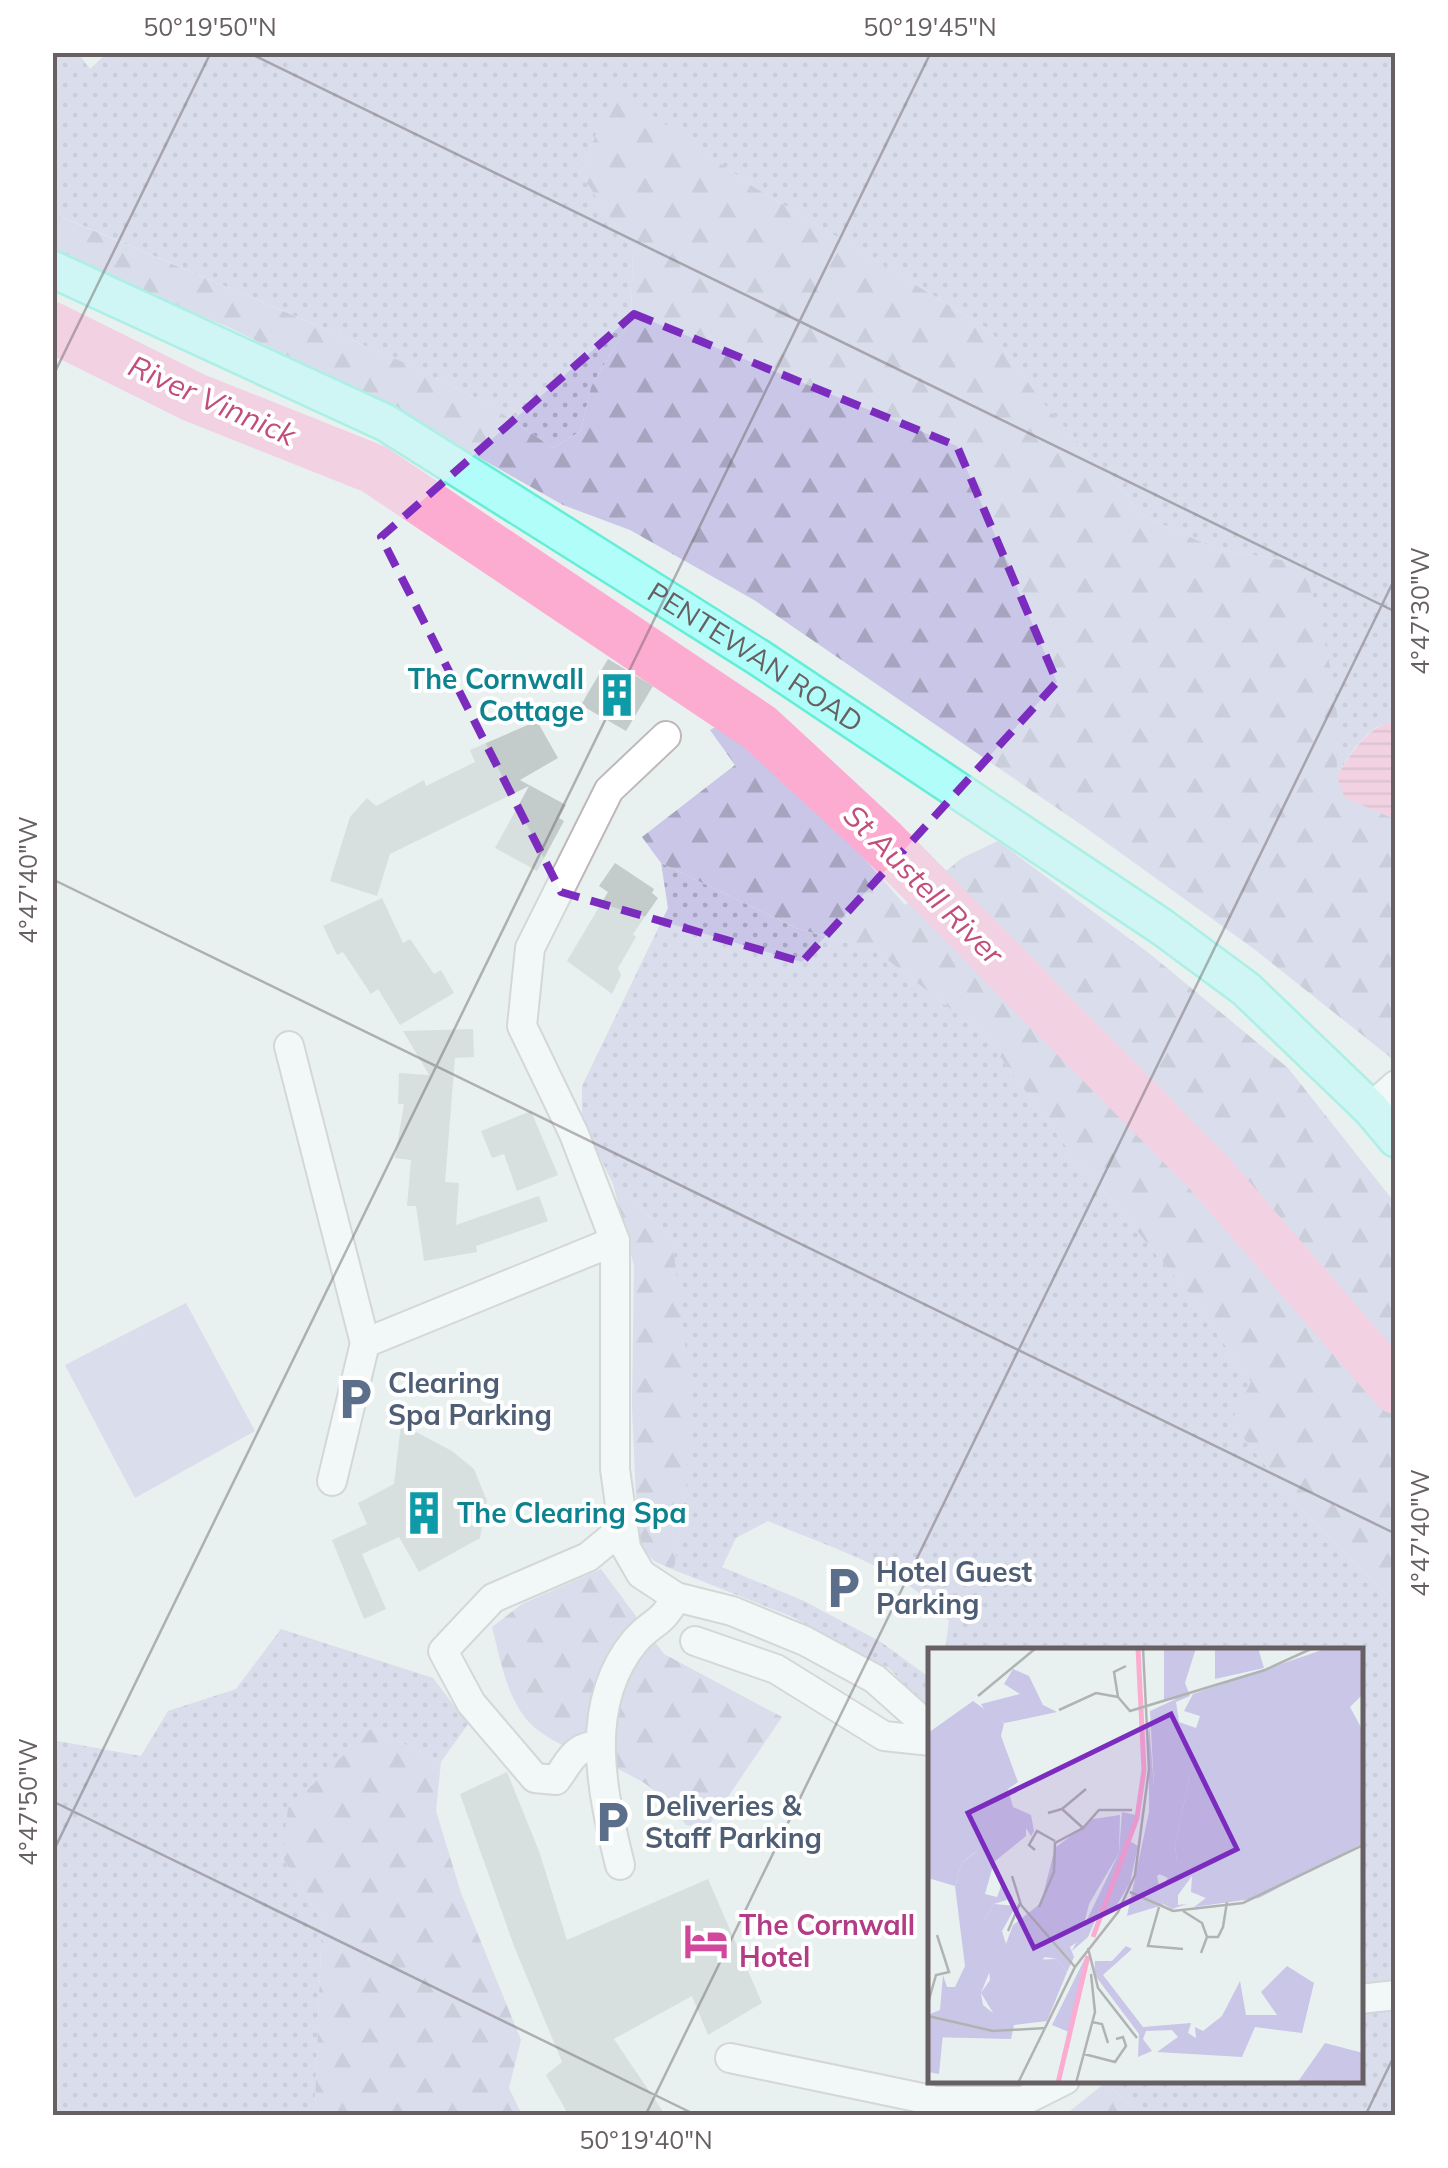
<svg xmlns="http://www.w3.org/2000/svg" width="1448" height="2168" font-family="Mulish,sans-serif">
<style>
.green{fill:url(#green-dots)}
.forest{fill:url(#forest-firs)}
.pitch{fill:#c9c6e7}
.water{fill:url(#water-rules)}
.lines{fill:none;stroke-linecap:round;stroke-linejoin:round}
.river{stroke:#fdacd1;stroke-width:50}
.building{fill:#c4cccb}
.minor-casing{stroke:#beb8b9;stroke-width:32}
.major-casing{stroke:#64eed6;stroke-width:40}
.minor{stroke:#fff;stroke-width:28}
.major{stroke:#b1fdf9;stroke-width:35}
.marked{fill:none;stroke:#7b2cbf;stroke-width:8;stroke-dasharray:20 12;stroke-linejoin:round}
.ticks{fill:none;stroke:#685f62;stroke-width:2.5;stroke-opacity:0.45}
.labels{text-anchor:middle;stroke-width:8;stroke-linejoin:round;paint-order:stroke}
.street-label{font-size:28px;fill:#685f62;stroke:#fff}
.culture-label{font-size:28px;font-weight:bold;fill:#0d838f;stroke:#fff;text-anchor:end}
.service-label{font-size:28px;font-weight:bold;fill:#4e5e75;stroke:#fff;text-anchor:start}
.hotel-label{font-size:28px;font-weight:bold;fill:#b23c85;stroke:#fff;text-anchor:start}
.water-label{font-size:30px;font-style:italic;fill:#c24d7a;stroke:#fff}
.inset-river{fill:none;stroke:#fdacd1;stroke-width:5}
.inset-road{fill:none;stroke:#b1b3b3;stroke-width:2.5}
.view{fill:#7b2cbf;fill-opacity:0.15;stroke:#7b2cbf;stroke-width:5}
.inset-edge{fill:none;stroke:#685f62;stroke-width:5}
.neatline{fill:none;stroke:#685f62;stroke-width:4}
.ticks-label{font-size:25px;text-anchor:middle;fill:#685f62}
</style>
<defs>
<pattern id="green-dots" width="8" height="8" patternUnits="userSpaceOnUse" patternTransform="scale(2.5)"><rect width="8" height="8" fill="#c9c6e7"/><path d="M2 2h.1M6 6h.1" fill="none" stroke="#a7a4bf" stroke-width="1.8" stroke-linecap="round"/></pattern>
<pattern id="forest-firs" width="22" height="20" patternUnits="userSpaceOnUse" patternTransform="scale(2.5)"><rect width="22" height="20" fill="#c9c6e7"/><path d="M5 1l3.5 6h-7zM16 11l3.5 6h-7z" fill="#a7a4bf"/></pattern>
<pattern id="water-rules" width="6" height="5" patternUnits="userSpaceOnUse" patternTransform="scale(2.5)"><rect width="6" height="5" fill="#fdacd1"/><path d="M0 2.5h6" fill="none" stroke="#d18fad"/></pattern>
</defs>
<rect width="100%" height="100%" fill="#e8f1f0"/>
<!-- green -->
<g class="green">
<path d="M108 52 1395 53V721C1368 724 1350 754 1337 776L1333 765 1338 731 1302 563 1219 550 1146 517 1043 403 990 330 749 184 615 89 580 173 633 251 631 319 591 387 581 431 553 448 490 405 403 362 53 213V53H78L90 69Z"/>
<path d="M661 863 796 928 876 951 984 1035 1068 1149 1187 1291 1251 1382 1232 1423 1301 1510 1395 1604V2115H1142L1103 2081 1360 2080V1650H945L949 1621C905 1568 830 1548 768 1521L736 1538 722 1567 804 1601 881 1642 930 1678V1712L890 1669 790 1616 674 1570 686 1488 672 1238 613 1184 582 1120V1086L668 908Z"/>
<path d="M281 1629 433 1678 468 1724 441 1762 372 1728 282 1857 322 1921 315 2098 320 2115H53L52 1740 141 1756 168 1711 236 1689Z"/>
</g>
<!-- forest -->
<g class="forest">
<path d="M615 88 749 184 990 330 1043 403 1146 517 1219 550 1302 563C1319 616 1336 674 1338 730 1338 763 1332 763 1346 798L1395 819V1061L1254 949 1086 828 754 600 630 530 563 505 372 397 228 327 53 255 52 213 403 362 490 405 553 448 581 431 591 387 631 319 633 251 580 173Z"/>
<path d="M726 721 796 780 905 905 962 858 998 841 1150 954 1288 1068 1395 1203V1604L1301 1510 1231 1422 1251 1382 1187 1291 1068 1149 984 1035 876 951 796 928 661 863 642 837 735 765 710 730Z"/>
<path d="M613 1184 672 1238 690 1386 686 1489 674 1570 654 1561 638 1544 632 1407 634 1266Z"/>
<path d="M601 1569 664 1654 782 1717 707 1828 686 1825C642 1761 594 1770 539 1731 508 1709 501 1661 492 1627L522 1604Z"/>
<path d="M372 1728 441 1762 436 1811 461 1893 521 2040 509 2088 522 2115H320L315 2098 322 1921 282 1857 288 1808Z"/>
<path d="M1105 2083 1142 2115H1065Z"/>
</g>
<!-- pitch -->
<path class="pitch" d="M186 1303 255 1431 135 1498 65 1365Z"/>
<!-- water -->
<path class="water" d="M1395 721V819L1345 798 1337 776C1350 755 1369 724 1395 721Z"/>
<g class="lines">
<!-- river -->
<path class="river" d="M52 327 193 397 374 469 760 728 881 840 1208 1172 1396 1389"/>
</g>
<!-- building -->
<g class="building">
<path d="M608 659 653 686 626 731 581 705Z"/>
<path d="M537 721 558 758 520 780 566 805 559 818 564 821 537 871 495 848 529 786 390 854 377 896 330 881 350 817 367 798 376 806 424 780 426 786 475 762 470 750Z"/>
<path d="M615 863 654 889 652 893 658 898 633 934 636 937 618 968 621 975 612 994 567 961 608 892 599 886Z"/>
<path d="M382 898 403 943 410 939 434 974 441 970 454 993 400 1025 378 989 371 994 343 952 337 955 323 926Z"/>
<path d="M473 1029 474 1057 455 1058 445 1182 459 1183 456 1225 539 1196 548 1221 476 1246 477 1252 424 1261 416 1206H407L411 1160 395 1158 404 1104H398L399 1073 429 1075 403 1031Z"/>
<path d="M531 1111 558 1175 517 1191 504 1154 492 1158 481 1131Z"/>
<path d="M401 1424 452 1451 474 1469 487 1501 480 1538 419 1572 399 1537 362 1554 386 1609 364 1619 332 1540 367 1524 358 1503 394 1484Z"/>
<path d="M507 1772 539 1851 567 1940 708 1879 762 2003 708 2035 692 1996 614 2039 666 2116H569L546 2075 562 2062 514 1946 460 1794Z"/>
</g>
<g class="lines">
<!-- minor casing -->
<g class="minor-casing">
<g id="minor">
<path d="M666 736 609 790 530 948 522 1026 574 1134 615 1241V1469L626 1548 641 1574 676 1597 732 1611 805 1641 875 1679 931 1729"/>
<path d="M289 1046 365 1343"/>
<path d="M1370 1108 1396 1085"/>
<path d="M332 1481 365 1343 615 1241"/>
<path d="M695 1641 776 1669 884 1736 931 1741"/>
<path d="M601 1745C573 1746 571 1760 556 1780L535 1778 471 1703 443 1651 493 1598 588 1557 623 1528"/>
<path d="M620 1865C602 1792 582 1705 635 1641 652 1621 661 1626 676 1597"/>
<path d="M1360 1999 1396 1995"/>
<path d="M730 2058 936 2101H1023L1065 2080"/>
</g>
</g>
<!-- major casing -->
<g class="major-casing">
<g id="major">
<path id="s1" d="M52 269 386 423 758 657 1162 927 1246 989 1370 1108 1396 1139"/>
</g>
</g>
<!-- minor -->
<use href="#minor" class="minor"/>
<!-- major -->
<use href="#major" class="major"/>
</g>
<!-- marked area -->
<path d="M0 0H1448V2168H0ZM634 314 957 446 1057 682 802 962 561 892 381 537Z" fill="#e8f1f0" fill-opacity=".55" fill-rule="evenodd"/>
<path class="marked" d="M634 314 957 446 1057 682 802 962 561 892 381 537Z"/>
<!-- ticks -->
<path class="ticks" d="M247 52 1396 612M52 378 211 52M52 879 1396 1534M52 1801 698 2116M52 1854 931 52M645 2116 1396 576M1365 2116 1396 2052"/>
<!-- icons -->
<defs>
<g id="building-bare" transform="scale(3.45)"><path d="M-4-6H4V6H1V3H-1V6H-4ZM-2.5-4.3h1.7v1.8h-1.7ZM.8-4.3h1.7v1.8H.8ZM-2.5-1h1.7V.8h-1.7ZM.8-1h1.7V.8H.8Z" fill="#0f9aa8" stroke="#fff" stroke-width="2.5" paint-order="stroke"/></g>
<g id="parking-bare" transform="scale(3.45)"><path d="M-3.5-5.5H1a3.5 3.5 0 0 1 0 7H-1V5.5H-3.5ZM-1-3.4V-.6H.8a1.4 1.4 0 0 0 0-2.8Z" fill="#5c6f8a" stroke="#fff" stroke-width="2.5" paint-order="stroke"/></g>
<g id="hotel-bare" transform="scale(3.45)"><path d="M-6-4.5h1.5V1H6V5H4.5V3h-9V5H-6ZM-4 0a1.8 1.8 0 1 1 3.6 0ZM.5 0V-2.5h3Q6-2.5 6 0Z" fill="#d1479c" stroke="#fff" stroke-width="2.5" paint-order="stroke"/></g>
</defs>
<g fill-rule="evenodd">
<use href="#building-bare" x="617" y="695"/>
<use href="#parking-bare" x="355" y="1399"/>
<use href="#building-bare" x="424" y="1513"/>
<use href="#parking-bare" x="843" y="1588"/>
<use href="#parking-bare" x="612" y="1822"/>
<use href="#hotel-bare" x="706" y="1941"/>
</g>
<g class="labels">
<!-- street labels -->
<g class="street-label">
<text dy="10" stroke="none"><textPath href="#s1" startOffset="805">PENTEWAN ROAD</textPath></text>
</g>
<!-- culture labels -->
<g class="culture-label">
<text x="584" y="689">The Cornwall<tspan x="584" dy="32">Cottage</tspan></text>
<text x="457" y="1523" text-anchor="start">The Clearing Spa</text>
</g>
<!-- service labels -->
<g class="service-label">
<text x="388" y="1393">Clearing<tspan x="388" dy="32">Spa Parking</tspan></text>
<text x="876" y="1582">Hotel Guest<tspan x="876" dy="32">Parking</tspan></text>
<text x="645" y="1816">Deliveries &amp;<tspan x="645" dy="32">Staff Parking</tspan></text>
</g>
<!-- hotel labels -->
<g class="hotel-label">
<text x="739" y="1935">The Cornwall<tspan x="739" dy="32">Hotel</tspan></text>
</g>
<!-- water labels -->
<g class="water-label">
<text transform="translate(212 401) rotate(24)" y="10">River Vinnick</text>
<text transform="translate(923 885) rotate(45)" y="10">St Austell River</text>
</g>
</g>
<!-- overview -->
<g transform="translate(928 1648)">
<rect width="435" height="435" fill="#e8f1f0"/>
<path d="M236 0H268L257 35 262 48 248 54 251 74 268 80 272 68 256 63 265 46 400 0H435V46L422 59 435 83V195L331 250 266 259 278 250 263 244 264 228 250 247V257L259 256 244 261 235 256 231 243 240 230 231 226 249 213 247 197 262 128 242 140 226 138 222 63 248 51 236 52ZM279 0H330L336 20 287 31V2ZM45 53 76 75 73 88 90 134 80 141 85 159 103 167 106 183 103 188 98 180 78 184 46 205 34 215 27 238 0 230V85ZM192 167 191 205 161 256 152 292 142 299 146 309 139 324 129 311 117 309 89 338 76 373H70L53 345 62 332 56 273 66 256 88 258 74 283 78 296 85 277 113 255 127 200 165 171ZM15 386 11 426 0 424V389Z" fill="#c9c6e7"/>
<path d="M85 21 101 28 115 57 129 64 77 75 59 66 53 56 92 46 76 36ZM221 75 226 138 242 139 262 128 247 197 249 213 229 228 235 257 199 268 221 164ZM194 164 208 167 200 192 210 198 202 235 184 265 171 264 160 289 144 303 191 205ZM82 177 98 180V188L66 214 57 246 69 249 75 233 85 250 66 256 56 273 67 310 53 345 55 357 75 373 98 312 129 311 139 324 119 373 86 377 83 391 0 389V367L12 362 15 327 19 339H27L37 318 27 238 34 215ZM198 298 204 301 175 327 215 379 263 375 260 385 268 390 267 379 275 383 294 368 312 333 318 367H349L333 344 359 318 386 335 374 385 327 379 314 409 229 404 250 389 244 382 218 383 215 391 224 403 210 409 211 386 166 326 167 313H184ZM158 308 156 324 141 384 124 377ZM397 395 435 405V435H369Z" fill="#c9c6e7"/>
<path class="inset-river" d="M165 289 209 170 216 122 210 0M130 435 160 308"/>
<path class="inset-road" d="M198 18 186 24 190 49 202 63 337 22 385 0M50 48 108 0M131 62 168 45 190 49M134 161 158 141M120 165 134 161 155 180M107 202 101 197 109 183 127 193M84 228 93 257 147 319M202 244 245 263 315 255 435 197M111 259 126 224 127 195 155 180 171 162H204M231 259 220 298 255 301M255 263 274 275 279 289M80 283 92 255M160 300 170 340 209 390M273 305 279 289H290L295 279 299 254M0 355 8 327 21 324 9 287M0 368 65 383 118 380M164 374 174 376 180 395M156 406 187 414 198 398 195 389 188 391M90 435 147 319 190 264 207 227 221 121 215 0M148 435 167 364 163 326"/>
<path class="view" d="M243 66 309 201 106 300 40 165Z"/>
<rect width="435" height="435" class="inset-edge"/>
</g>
<!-- border -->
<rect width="1448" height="2168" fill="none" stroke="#ffffff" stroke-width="110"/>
<rect x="55" y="55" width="1338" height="2058" class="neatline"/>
<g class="ticks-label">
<text x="210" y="36">50°19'50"N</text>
<text x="930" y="36">50°19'45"N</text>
<text transform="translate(1420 611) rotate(-90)" y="9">4°47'30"W</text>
<text transform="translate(28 880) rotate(-90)" y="9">4°47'40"W</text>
<text transform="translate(1420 1533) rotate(-90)" y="9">4°47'40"W</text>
<text transform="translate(28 1802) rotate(-90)" y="9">4°47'50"W</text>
<text x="646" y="2149">50°19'40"N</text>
</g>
</svg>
